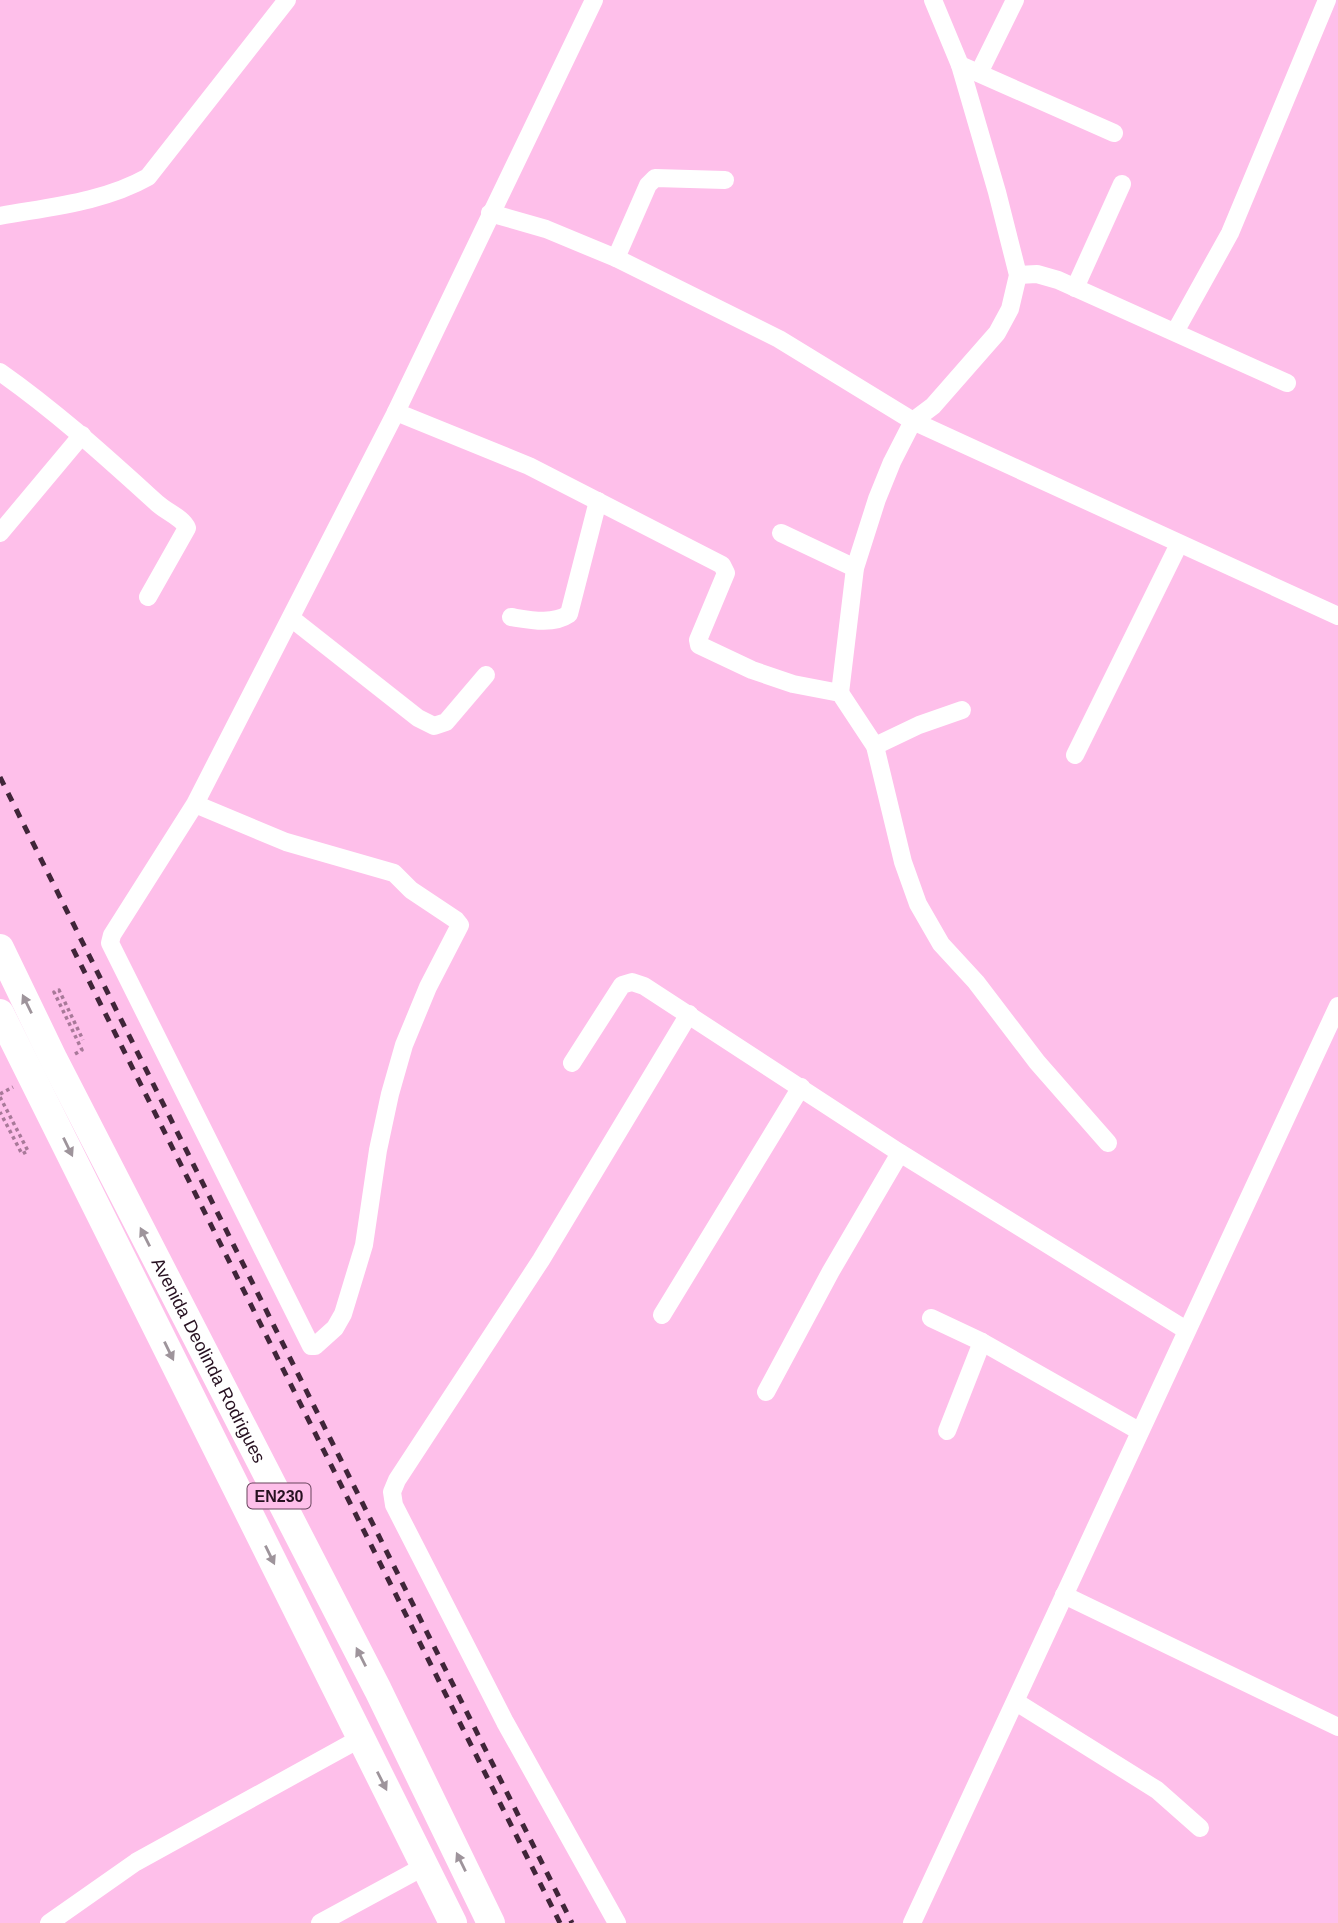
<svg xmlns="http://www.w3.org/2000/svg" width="1338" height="1923" font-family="Arial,sans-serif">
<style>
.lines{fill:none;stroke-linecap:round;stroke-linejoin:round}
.path{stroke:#a87999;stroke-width:3.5;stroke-dasharray:3.5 3.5;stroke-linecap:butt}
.minor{stroke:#fff;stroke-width:18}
.trunk{stroke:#fff;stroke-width:28}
.rail{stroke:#402539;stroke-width:5;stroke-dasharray:9 9;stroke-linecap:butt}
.oneway{fill:#9e949b}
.labels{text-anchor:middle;stroke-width:5;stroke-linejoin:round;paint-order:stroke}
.shield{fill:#febfea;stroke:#68455d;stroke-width:2}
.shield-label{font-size:16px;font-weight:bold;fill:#271121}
.street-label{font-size:18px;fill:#271121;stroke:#febfea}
</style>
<rect width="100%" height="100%" fill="#febfea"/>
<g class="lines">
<!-- path -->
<g class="path">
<path d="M75 1054 82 1050 54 992 59 990 83 1040"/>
<path d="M0 1094 13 1087"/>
<path d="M0 1097 28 1151 22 1154 0 1112"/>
</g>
<!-- minor -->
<g class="minor">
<path d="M960 65 1114 133"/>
<path d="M979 73 1015 0"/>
<path d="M490 213 546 229 616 258 779 339 913 421 1338 616"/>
<path d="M0 216C49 207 104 202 148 177L287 0"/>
<path d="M616 258 648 185 655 178 725 180"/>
<path d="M1018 275 1037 274 1058 280 1287 383"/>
<path d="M1075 288 1122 184"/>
<path d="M1175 332 1230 233 1327 0"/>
<path d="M0 372C57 412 107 458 158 504 167 512 183 518 187 528L148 597"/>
<path d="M396 412 529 466 722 565 726 573 698 640 699 645 752 670 793 684 840 693 875 746 903 862 918 904 941 944 976 982 1037 1062 1108 1143"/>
<path d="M0 533 82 435"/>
<path d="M781 533 855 568"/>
<path d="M511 617C530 620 553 625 569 614L598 501"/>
<path d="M291 618 418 718 434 726 446 722 486 675"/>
<path d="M840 693 855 568 877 499 892 462 913 421 933 406 997 333 1010 309 1018 275 997 192 960 65 933 0"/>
<path d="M875 746 919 725 962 710"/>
<path d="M1075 755 1179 544"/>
<path d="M195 804 286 842 394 873 411 890 456 920 460 925 428 987 404 1045 390 1094 378 1150 364 1245 343 1314 335 1328 315 1346H311L110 943 112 935 195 804 396 412 594 0"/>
<path d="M572 1063 622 985 632 982 644 986 900 1153 1186 1330"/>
<path d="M662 1315 801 1087"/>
<path d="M931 1318 982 1342 1139 1431"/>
<path d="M766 1392 831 1271 900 1153"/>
<path d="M947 1431 982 1342"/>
<path d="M1064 1595 1338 1727"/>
<path d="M1016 1702 1157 1790 1200 1828"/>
<path d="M49 1923 136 1862 361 1738"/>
<path d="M320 1923 425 1866"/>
<path d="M617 1923 505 1722 394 1505 392 1492 397 1480 541 1260 689 1014"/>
<path d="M912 1923 1338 1006"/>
</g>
<!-- trunk -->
<g class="trunk">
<path id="s1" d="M0 948 54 1060 378 1690 491 1923"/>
<path d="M0 1013 453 1923"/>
</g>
<!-- rail -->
<g class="rail">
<path d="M0 777 572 1923"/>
<path d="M73 949 560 1923"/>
</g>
</g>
<!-- one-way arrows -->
<defs><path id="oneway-solid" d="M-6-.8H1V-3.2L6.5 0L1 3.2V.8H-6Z" transform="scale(1.75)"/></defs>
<g class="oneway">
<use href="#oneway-solid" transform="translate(27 1004) rotate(-116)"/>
<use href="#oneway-solid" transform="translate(68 1147) rotate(64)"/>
<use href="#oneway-solid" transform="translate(145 1237) rotate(-117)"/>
<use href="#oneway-solid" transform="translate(169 1351) rotate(64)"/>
<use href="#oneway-solid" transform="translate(270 1555) rotate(64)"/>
<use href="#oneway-solid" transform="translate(361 1657) rotate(-117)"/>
<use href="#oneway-solid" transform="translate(382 1781) rotate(63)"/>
<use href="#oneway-solid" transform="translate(461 1862) rotate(-116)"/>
</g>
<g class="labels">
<!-- shield labels -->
<rect class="shield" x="247.5" y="1483.5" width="63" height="25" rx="5"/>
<g class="shield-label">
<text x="279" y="1502">EN230</text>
</g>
<!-- street labels -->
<g class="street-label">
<text dy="6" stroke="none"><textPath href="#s1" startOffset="462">Avenida Deolinda Rodrigues</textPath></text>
</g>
</g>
</svg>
